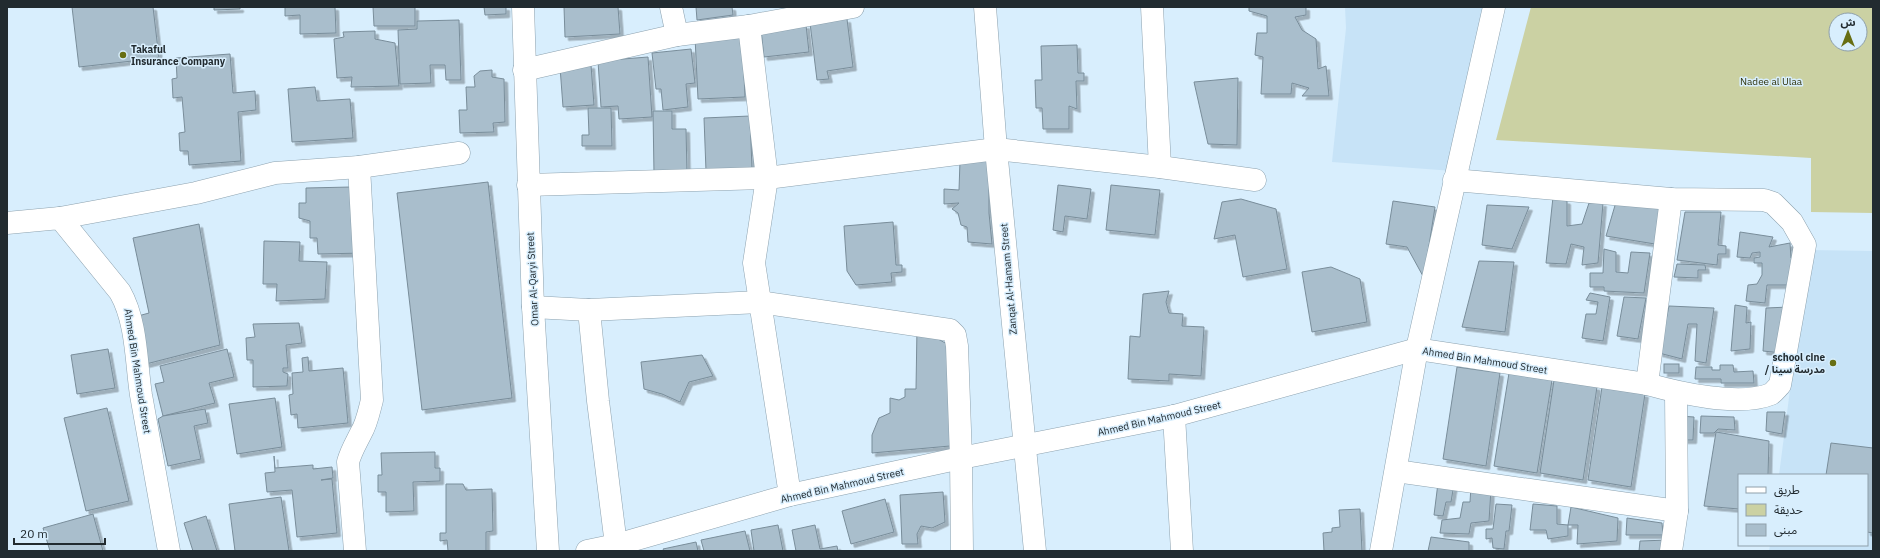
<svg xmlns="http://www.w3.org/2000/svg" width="1880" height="558" viewBox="0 0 1880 558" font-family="'IBM Plex Sans','Noto Sans Arabic',sans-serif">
  <defs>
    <filter id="shadow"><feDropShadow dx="3.5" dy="3.5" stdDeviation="0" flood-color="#0004"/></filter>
  </defs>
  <rect width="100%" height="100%" fill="#d8eefd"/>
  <g fill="#c7e3f7">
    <path d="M1345,7H1492L1453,171L1332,162L1346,28Z"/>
    <path d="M1808,250L1873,251V551H1769L1770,545H1867V475H1779Z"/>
  </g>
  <path fill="#cbd1a3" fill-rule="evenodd" d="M1531,7H1873V213L1811,212V158L1496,140ZM1836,20H1860V44H1836Z"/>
  <g fill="#a9becc" stroke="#798d9a" filter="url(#shadow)">
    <path d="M72,7H153L159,58L79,67Z"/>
    <path d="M214,7H240V9L214,10Z"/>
    <path d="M285,7H335L336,33L300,34V15L285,16Z"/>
    <path d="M373,7H415V26H374Z"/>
    <path d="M484,7H506V14L485,15Z"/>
    <path d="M564,7H618L620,34L565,37Z"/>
    <path d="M696,7H732L733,15L697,20Z"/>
    <path d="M1249,7H1306V15L1295,17L1302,30L1316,39L1318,69L1326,66L1329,96H1302L1309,88L1292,83L1291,94H1261L1263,57L1255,55L1257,33H1267V16L1249,11Z"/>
    <path d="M847,19L853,67L827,71L829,79L817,80L810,23Z"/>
    <path d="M459,20L461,80H446L445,65H430L431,83L400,84L398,30L417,29V21Z"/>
    <path d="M806,25L809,52L764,57L761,30Z"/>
    <path d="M375,31V39L395,43L399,86L351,87L352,77L337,78L334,39L344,37L343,32Z"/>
    <path d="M742,31L745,97L698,99L695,37Z"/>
    <path d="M1077,45L1078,73H1084V81H1076L1077,109L1069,106V129H1043L1042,108H1036L1035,80H1042L1041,46Z"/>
    <path d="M691,49L695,83L686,84L688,107L663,110L661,89H656L652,53Z"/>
    <path d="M230,54L233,93L255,91L256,110L238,112L241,161L189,165L188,151H180L179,133L185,132L182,97L173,98L172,79L177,78L176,58Z"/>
    <path d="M648,57L652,117L619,119L618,106L601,107L598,61Z"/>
    <path d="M591,65L594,105L563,107L560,67Z"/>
    <path d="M492,70V77L504,79L505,122L493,123L494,132L460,133L459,110H467L466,87H475L474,76L480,71Z"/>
    <path d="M1238,78L1237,145L1208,144L1194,82Z"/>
    <path d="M315,87L317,101L350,99L353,138L292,142L288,89Z"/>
    <path d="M588,108H611L612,146H582V135H589Z"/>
    <path d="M653,111H672V129H686L687,173L654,174Z"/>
    <path d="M750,116L752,169L706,171L704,118Z"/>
    <path d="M989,159V213L992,244L968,242L967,227L961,225L958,213L952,209L959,203L944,204V189L959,190L960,161Z"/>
    <path d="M488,182L512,398L422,410L397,193Z"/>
    <path d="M1058,185L1091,189L1087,219L1065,216L1063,232L1053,230Z"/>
    <path d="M1111,185L1160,190L1155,235L1106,230Z"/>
    <path d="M351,187L365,253L318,254L317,238H310V221L299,218V203H306V188Z"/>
    <path d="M1553,197L1567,201V226L1582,224L1589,203H1603L1598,263L1582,265L1584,247L1571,244L1566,264L1546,263Z"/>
    <path d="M1241,199L1276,209L1287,269L1243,277L1235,235L1214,239L1222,202Z"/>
    <path d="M1393,201L1435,207L1424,278L1407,247L1386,244Z"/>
    <path d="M1616,202L1669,205L1661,245L1606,236Z"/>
    <path d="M1487,205L1529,207L1512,249L1482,245Z"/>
    <path d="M1685,212H1721L1718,245L1726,246V254H1718L1717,265L1677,260Z"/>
    <path d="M893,222L896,265H902V272L891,273L892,282L856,285L847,271L844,226Z"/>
    <path d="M199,224L220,345L146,364L138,316L149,313L133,238Z"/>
    <path d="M1740,232L1773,237L1769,247L1790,243L1791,258L1799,260L1796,285H1767L1765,303L1746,301L1748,285L1757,284L1762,275V263H1754V258L1760,257V252L1752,253L1750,258L1737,257Z"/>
    <path d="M264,241L300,242L299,261L327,262L325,299L276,301L277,284H263Z"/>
    <path d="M1604,249L1616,252V272L1628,273L1631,252L1650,253L1644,293L1604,291V287H1590V273H1603Z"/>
    <path d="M1479,261L1514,262L1505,332L1462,327Z"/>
    <path d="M1677,264L1705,265L1706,270H1698V278L1674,277Z"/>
    <path d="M1331,267L1360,279L1367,322L1312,332L1302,272Z"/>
    <path d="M1169,291L1166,302L1169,313L1183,314L1182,326L1204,327L1201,376L1169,374V381L1128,379L1130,336L1140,337L1143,294Z"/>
    <path d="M1590,293L1610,297L1603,341L1582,338L1586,314H1596L1598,302L1586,300Z"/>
    <path d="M1624,297L1646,298L1638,339L1617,336Z"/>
    <path d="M1735,305L1747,307L1746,323L1751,322L1750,349L1731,351Z"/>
    <path d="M1669,306L1714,308L1706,363L1695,361L1697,324H1688L1682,359L1659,353Z"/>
    <path d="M1789,307L1782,353L1763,351L1766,308Z"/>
    <path d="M299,323L302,343L286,345L288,368H283V372L288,374L287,386L253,387V360H247L246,338L255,337L253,324Z"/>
    <path d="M917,327L947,344L950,446L872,453V435L879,418L890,413V398L899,400L905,397V389H916Z"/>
    <path d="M108,349L115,388L77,394L71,355Z"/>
    <path d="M227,349L234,377L209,383L215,403L163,416L155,384L164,382L160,366Z"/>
    <path d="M702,355L713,376L689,382L680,402L662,394L644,389L641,362Z"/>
    <path d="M308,357L309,371L343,368L348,423L298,428L297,414L291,415L289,395L293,394L292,373L303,372L302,358Z"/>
    <rect x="1664" y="364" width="15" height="9"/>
    <path d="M1720,365H1733L1734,372L1753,371L1754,383H1721V379H1695L1696,367H1712V370H1720Z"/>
    <path d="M1457,367L1500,373L1486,466L1443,459Z"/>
    <path d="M1509,373L1552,380L1537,473L1494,466Z"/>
    <path d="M1554,380L1597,387L1583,480L1540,473Z"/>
    <path d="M1602,387L1645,394L1631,487L1588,480Z"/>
    <path d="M275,398L282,447L237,454L229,404Z"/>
    <path d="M107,408L129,501L86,511L64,418Z"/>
    <path d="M205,409L208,423L194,426L201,459L168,466L158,419L163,416Z"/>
    <path d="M1767,412H1785L1782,434L1766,431Z"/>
    <path d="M1680,416L1694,417L1693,440H1680Z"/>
    <path d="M1701,416L1734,417L1735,430L1718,429L1714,433H1700Z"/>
    <path d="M1716,432L1769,441L1768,475H1739V509L1704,506Z"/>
    <path d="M1831,443L1873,448V533L1867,532V475H1826Z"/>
    <path d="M435,452V468H440V481L413,482L414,511L386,512V492H378V475H382L381,453Z"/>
    <path d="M274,456L275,468L313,465V469L332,467L333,478L321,480L332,479L337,533L297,537L292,490L267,492L265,473L275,472Z"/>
    <path d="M1438,483L1454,484L1451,502H1446L1443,516L1434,515Z"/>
    <path d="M446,484H463L466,490L492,489L493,531L486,532V551H448L447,540L440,541V533H446Z"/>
    <path d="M1471,486L1491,489L1489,521L1471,523L1469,534L1440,533L1442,520L1460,518L1463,502H1470Z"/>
    <path d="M943,492L945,522L932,528L921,526L917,534L918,544H902L900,495Z"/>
    <path d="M281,497L289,551H235L229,504Z"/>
    <path d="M885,499L894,532L851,544L842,511Z"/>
    <path d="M1496,504L1512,505L1509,531H1506L1504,549L1493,548L1492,538L1486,539V529H1493Z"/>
    <path d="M1533,504L1557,506V524L1568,525V536L1548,539L1546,530H1530Z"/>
    <path d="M1571,507L1618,518L1617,541L1577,544L1578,525H1568Z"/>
    <path d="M1360,509L1362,551H1324L1323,533L1332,532V528L1340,527L1339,510Z"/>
    <path d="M93,514L103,551H50L43,528Z"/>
    <path d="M206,516L217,551H193L184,523Z"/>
    <path d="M1627,518L1662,523L1663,535H1626Z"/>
    <path d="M778,525L783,551H754L751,530Z"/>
    <path d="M815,525L820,549L837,546L838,551H796L792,530Z"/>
    <path d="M745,531L750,551H704L701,540Z"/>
    <path d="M1431,537L1469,542V551H1428Z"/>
    <path d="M1668,540V551H1639L1640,541Z"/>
    <path d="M696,542L698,551H664L663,549Z"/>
  </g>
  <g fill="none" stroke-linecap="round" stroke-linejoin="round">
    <g stroke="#8da2af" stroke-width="23">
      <g id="street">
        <path d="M523,7L533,307L548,551"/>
        <path d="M671,7L677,35"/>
        <path d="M985,7L996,149L1035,551"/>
        <path d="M1152,7L1160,167"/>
        <path d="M749,26L767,178L754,263L790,495"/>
        <path d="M524,70L677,35L749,26L853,7"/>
        <path d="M528,185L767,178L996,149L1160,167L1255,180"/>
        <path d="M60,218L196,193L275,173L359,167L459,153"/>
        <path d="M7,223L60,218L120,292C137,322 136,362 141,395C150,447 160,499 169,551"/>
        <path d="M533,307L589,310L760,302L950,330L955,335L957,346L961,458L962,551"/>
        <path d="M589,310L598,401L616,545"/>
        <path d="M1647,384L1671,199"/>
        <path d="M1174,416L1182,551"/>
        <path d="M1396,471L1677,511"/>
        <path d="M355,551L348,462C351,451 356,443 361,433C367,423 369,411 372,400L359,167"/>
        <path d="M587,551L616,545L790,495L961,458L1174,416L1417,349L1647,384C1679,393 1740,407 1771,394C1774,392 1777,388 1780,385L1805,245L1792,222L1773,203L1764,200L1671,199L1454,180"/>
        <path d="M1381,551L1417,349L1494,7"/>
        <path d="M1671,551L1677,511L1676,393"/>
      </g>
    </g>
    <use href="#street" stroke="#fff" stroke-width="22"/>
  </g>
  <g fill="#676e13" stroke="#d8eefd" stroke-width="1.5">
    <circle cx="123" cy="55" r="4"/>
    <circle cx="1833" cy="363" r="4"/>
  </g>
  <g text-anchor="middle" stroke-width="3" stroke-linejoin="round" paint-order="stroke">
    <g font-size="10" font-weight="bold" fill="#222b30" stroke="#d8eefd" text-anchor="start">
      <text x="131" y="53">Takaful<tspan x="131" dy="12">Insurance Company</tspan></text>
      <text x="1825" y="361" text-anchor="end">school cine<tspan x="1825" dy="12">/ مدرسة سينا</tspan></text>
    </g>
    <g font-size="10" fill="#31340c" stroke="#d8eefd">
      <text x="1771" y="85">Nadee al Ulaa</text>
    </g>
    <g font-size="10" fill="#222b30" stroke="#d8eefd">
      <text transform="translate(532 279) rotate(-93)" y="4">Omar Al-Qaryi Street</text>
      <text transform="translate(1008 279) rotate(-95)" y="4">Zanqat Al-Hamam Street</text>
      <text transform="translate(1485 360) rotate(9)" y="4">Ahmed Bin Mahmoud Street</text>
      <text transform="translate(138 371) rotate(81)" y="4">Ahmed Bin Mahmoud Street</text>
      <text transform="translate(1159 418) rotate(-13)" y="4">Ahmed Bin Mahmoud Street</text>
      <text transform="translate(842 485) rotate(-13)" y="4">Ahmed Bin Mahmoud Street</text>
    </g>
  </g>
  <rect width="1880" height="558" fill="none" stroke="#222b30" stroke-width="16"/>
  <rect x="1738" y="474" width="130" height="72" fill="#d8eefd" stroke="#8fa0ab"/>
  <rect x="1746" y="487" width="20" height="6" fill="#ffffff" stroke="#8fa0ab"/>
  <text x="1774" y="494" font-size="12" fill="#222b30">طريق</text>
  <rect x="1746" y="504" width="20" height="12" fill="#cbd1a3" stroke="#8fa0ab"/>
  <text x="1774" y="514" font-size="12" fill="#222b30">حديقة</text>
  <rect x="1746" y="524" width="20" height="12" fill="#a9becc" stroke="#8fa0ab"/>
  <text x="1774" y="534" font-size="12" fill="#222b30">مبنى</text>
  <g transform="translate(1848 32)"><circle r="19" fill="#d8eefd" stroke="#8fa0ab"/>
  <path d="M0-3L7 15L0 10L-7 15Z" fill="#676e13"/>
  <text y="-6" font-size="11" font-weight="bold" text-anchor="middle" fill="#222b30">ش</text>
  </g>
  <path d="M14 538v6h91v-6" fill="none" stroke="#222b30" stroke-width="2"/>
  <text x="20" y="538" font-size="12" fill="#222b30" stroke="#d8eefd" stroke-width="3" paint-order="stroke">20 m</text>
</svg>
